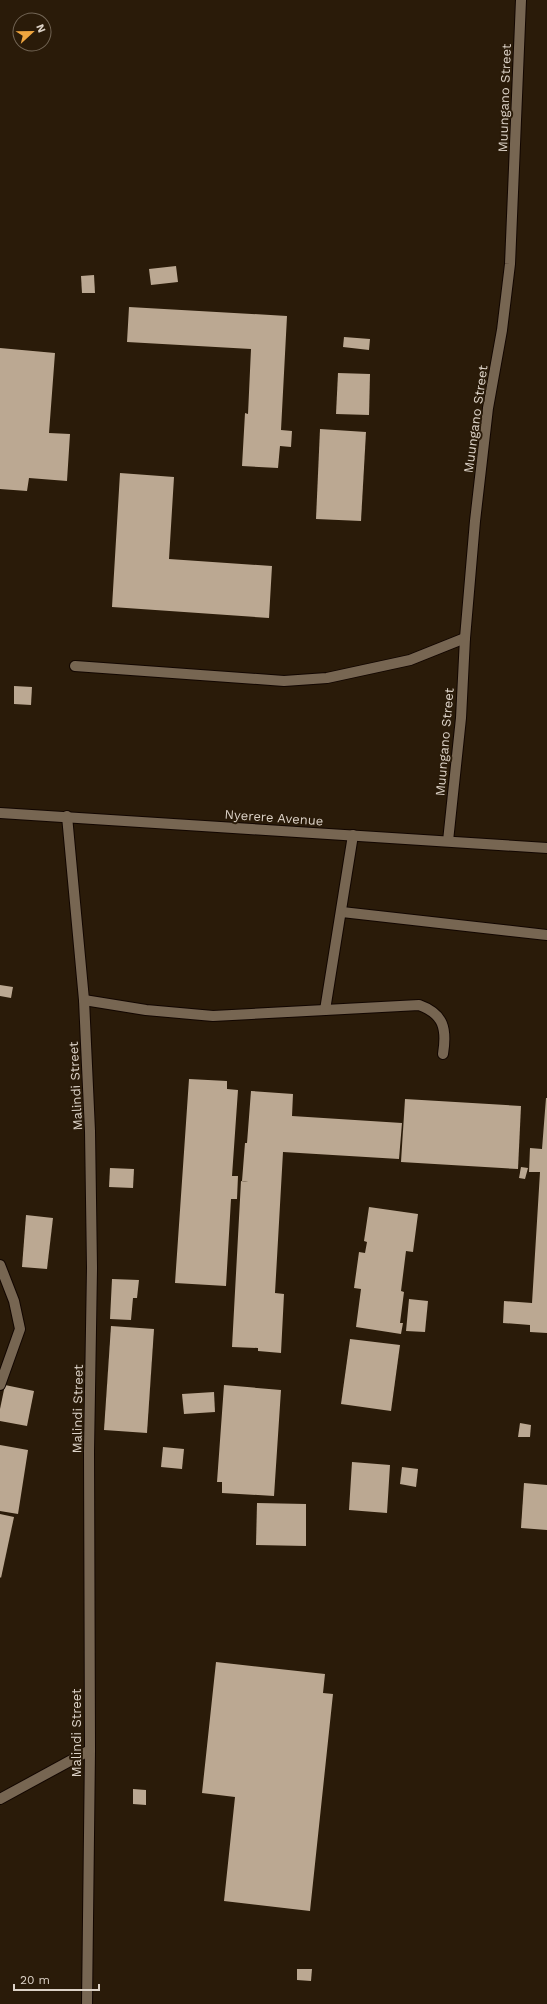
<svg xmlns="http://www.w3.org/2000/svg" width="547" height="2004" viewBox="0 0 547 2004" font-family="'Work Sans',sans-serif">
  <rect width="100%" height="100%" fill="#2a1b09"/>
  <g fill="#bba892">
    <path d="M176,266L178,282L151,285L149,269Z"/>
    <path d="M94,275L95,293H82L81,276Z"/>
    <path d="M129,307L287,316L281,430L292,431L291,447L280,446L278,468L242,466L245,413L248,414L251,349L127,342Z"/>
    <path d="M344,337L370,339L369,350L343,347Z"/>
    <path d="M0,348L55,353L49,433L70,434L67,481L29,478L27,491L0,489Z"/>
    <path d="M338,373L370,374L369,415L336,414Z"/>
    <path d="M320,429L366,432L361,521L316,519Z"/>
    <path d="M120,473L174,477L169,559L272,566L269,618L112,607Z"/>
    <path d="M14,686L32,687L31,705L14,704Z"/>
    <path d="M0,985L13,987L11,998L0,996Z"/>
    <path d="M189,1079L227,1081V1089L238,1090L232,1176H238L237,1199H231L226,1286L175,1283Z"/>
    <path d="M251,1091L293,1094L292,1116L402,1123L399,1159L283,1152L275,1293L284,1294L281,1353L258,1351V1348L232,1347L241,1181L248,1182L242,1181L245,1143H247Z"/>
    <path d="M546,1098H547V1333L530,1332V1325L503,1323L504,1301L532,1303L540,1172H529L530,1148L542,1149Z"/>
    <path d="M405,1099L521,1106L518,1169L401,1162Z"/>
    <path d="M521,1167L528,1168L525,1179L519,1178Z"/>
    <path d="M110,1168L134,1169L133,1188L109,1187Z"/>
    <path d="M369,1207L418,1214L413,1252L406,1251L401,1291L404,1292L400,1323H403L401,1334L356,1327L361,1289L354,1288L359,1252L365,1253L367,1242L364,1241Z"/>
    <path d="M26,1215L53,1218L47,1269L22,1267Z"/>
    <path d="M112,1279L139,1280L137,1298H133L131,1320L110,1319Z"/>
    <path d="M409,1299L428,1301L425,1332L406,1331Z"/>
    <path d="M111,1326L154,1329L147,1433L104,1430Z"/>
    <path d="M350,1339L400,1345L391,1411L341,1404Z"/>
    <path d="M5,1385L34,1391L27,1426L0,1421V1409Z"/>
    <path d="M224,1385L281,1390L274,1496L222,1493V1482H217Z"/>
    <path d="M214,1392L215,1412L184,1414L182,1394Z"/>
    <path d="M520,1423L531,1425L530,1437H518Z"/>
    <path d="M0,1445L28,1450L18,1514L0,1511Z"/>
    <path d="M163,1447L184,1449L182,1469L161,1467Z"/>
    <path d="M352,1462L390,1465L387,1513L349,1510Z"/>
    <path d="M402,1467L418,1469L416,1487L400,1484Z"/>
    <path d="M524,1483L547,1485V1530L521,1528Z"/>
    <path d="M257,1503L306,1504V1546L256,1545Z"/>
    <path d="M0,1514L14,1517L1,1578L0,1577Z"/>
    <path d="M216,1662L325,1674L323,1693L333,1694L310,1911L224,1901L235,1797L202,1793Z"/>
    <path d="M133,1789L146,1790V1805L133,1804Z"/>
    <path d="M297,1969H312L311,1981L297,1980Z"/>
  </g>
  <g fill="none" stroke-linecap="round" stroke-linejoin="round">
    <g stroke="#120600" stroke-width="12">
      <g id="service">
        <path d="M75,666L284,681L327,678L410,660L465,638"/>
        <path d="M342,912L547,935"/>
        <path d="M84,1000L146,1010L213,1016L419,1005C444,1014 447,1029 443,1054"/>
        <path d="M325,1010L353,835"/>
      </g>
    </g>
    <g stroke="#120600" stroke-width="12">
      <g id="minor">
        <path d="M67,816L84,1000L90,1131L92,1268L89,1451L90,1750L87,2004"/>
        <path d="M448,841L461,718L465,638L475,521L488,408L502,330L510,264L521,0"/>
        <path d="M0,1265L14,1301L20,1329L0,1385"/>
        <path d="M0,1799L90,1750"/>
      </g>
    </g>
    <g stroke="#120600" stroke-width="12">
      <path id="tertiary" d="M0,813L547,848"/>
    </g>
    <use href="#service" stroke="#776652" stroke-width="10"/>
    <use href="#minor" stroke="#776652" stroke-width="10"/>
    <use href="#tertiary" stroke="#776652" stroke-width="10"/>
  </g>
  <g text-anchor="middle" stroke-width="4" stroke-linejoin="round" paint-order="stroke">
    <g font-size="13" fill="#ddd3c8" stroke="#2a1b09">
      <text transform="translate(504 98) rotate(-88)" y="5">Muungano Street</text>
      <text transform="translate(475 419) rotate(-82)" y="5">Muungano Street</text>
      <text transform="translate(444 742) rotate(-85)" y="5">Muungano Street</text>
      <text transform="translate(274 817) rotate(4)" y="5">Nyerere Avenue</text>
      <text transform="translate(75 1086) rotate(-93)" y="5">Malindi Street</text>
      <text transform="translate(77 1409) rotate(-89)" y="5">Malindi Street</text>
      <text transform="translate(76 1733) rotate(-90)" y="5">Malindi Street</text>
    </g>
  </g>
  <g transform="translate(32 32) rotate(68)"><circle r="19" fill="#2a1b09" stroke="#726555"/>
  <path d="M0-3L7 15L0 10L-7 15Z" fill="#f0a63f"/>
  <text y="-6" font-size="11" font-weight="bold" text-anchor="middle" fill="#ddd3c8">N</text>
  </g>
  <path d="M14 1984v6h85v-6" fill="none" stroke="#ddd3c8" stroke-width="2"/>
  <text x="20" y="1984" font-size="12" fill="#ddd3c8" stroke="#2a1b09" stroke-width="3" paint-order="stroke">20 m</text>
</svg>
